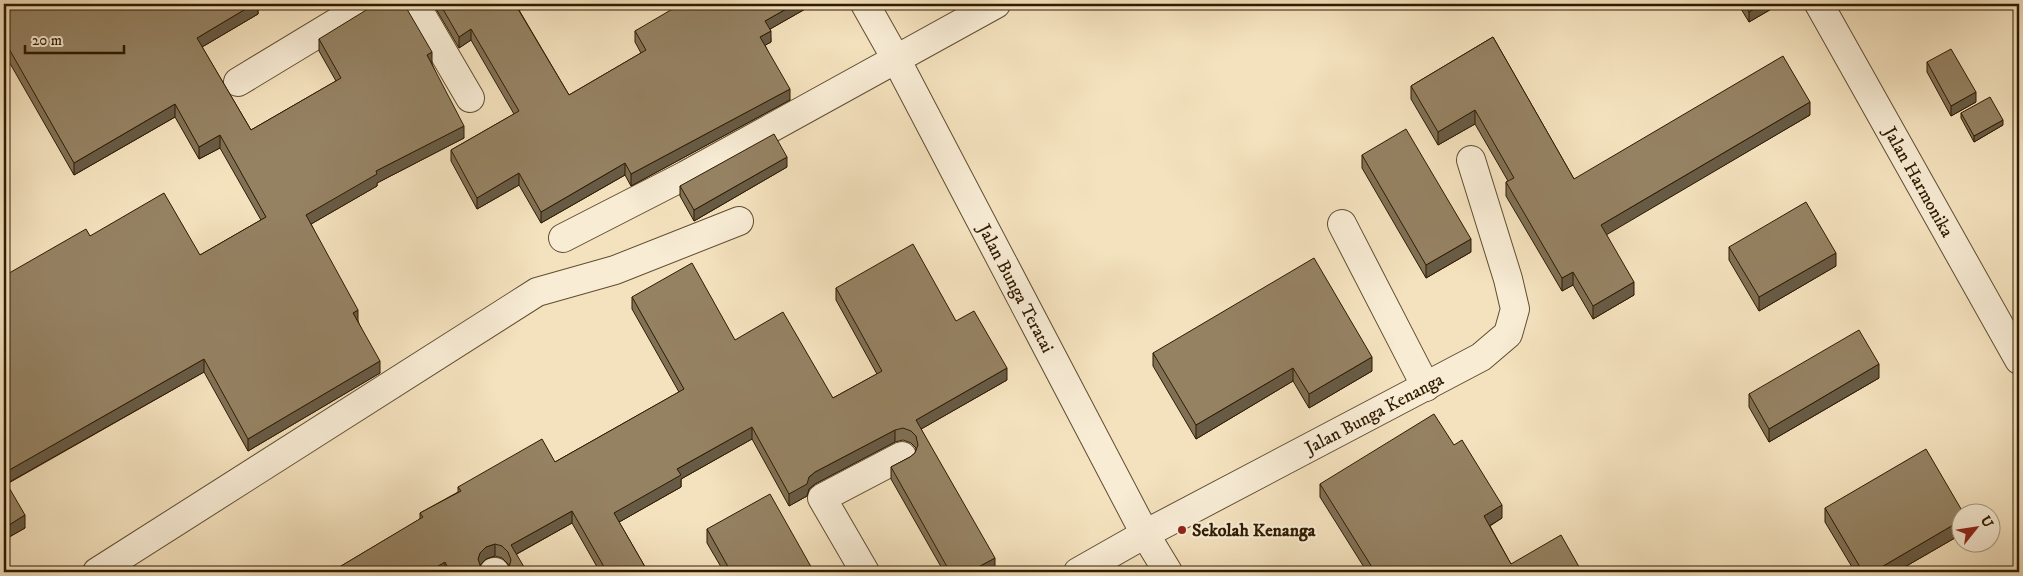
<svg xmlns="http://www.w3.org/2000/svg" width="2023" height="576" viewBox="0 0 2023 576" font-family="'IM FELL DW Pica',serif">
  <rect width="100%" height="100%" fill="#f4e2be"/>
  <filter id="stains"><feTurbulence type="fractalNoise" baseFrequency=".004" numOctaves="4"/><feColorMatrix values="0 0 0 0 .2 0 0 0 0 .09 0 0 0 0 .02 0 0 0 .5 -.17"/></filter>
  <radialGradient id="worn" r=".72"><stop offset=".6" stop-color="#630" stop-opacity="0"/><stop offset="1" stop-color="#630" stop-opacity=".3"/></radialGradient>
  <g fill="none" stroke-linecap="round" stroke-linejoin="round">
    <g stroke="#604d30" stroke-width="30">
      <g id="minor">
        <path d="M415,4L470,98"/>
        <path id="s1" d="M865,4L896,59L1145,534L1168,572"/>
        <path id="s2" d="M1819,4L2019,360"/>
        <path d="M238,82L367,4"/>
        <path d="M1342,224L1426,387"/>
        <path d="M563,238L686,175L996,4"/>
        <path d="M97,572L537,292L615,270L739,221"/>
        <path d="M494,572H495"/>
        <path d="M865,572L822,498L902,456"/>
        <path id="s3" d="M1078,572L1145,534L1481,357L1508,334L1515,309L1508,279L1471,160"/>
      </g>
    </g>
    <use href="#minor" stroke="#f8ecd5" stroke-width="28"/>
  </g>
  <g fill="#807055" stroke="#2f1b00">
    <path d="M4,4H258V14L202,47L251,130L336,81L319,51V39L432,64L464,138L377,183V186L311,224L358,321L380,373L248,451L204,372L7,484L25,528L4,540V276L90,236L200,255L261,220L220,148L199,159L175,117L74,175L4,53Z"/>
    <path d="M433,4H530L519,10L569,95L641,53L635,42V31L688,6L814,4L770,29L771,42L765,45L790,100L631,186L625,175L541,223L519,185L477,209L451,161V150L514,114L471,40L459,48Z"/>
    <path d="M1738,4H1780L1749,22Z"/>
    <path d="M1493,37L1574,179L1810,115L1606,234L1634,295L1593,319L1573,285L1562,291L1506,196V182L1508,181L1475,124L1438,145L1411,99V86Z"/>
    <path d="M1927,62L1976,102L1951,116L1927,72Z"/>
    <path d="M1961,113L2003,125L1974,142L1961,118Z"/>
    <path d="M1362,155L1471,252L1426,278L1362,168Z"/>
    <path d="M787,167L694,221L680,196V186Z"/>
    <path d="M2019,200V215L2017,211V201Z"/>
    <path d="M1729,247L1836,266L1759,311L1729,260Z"/>
    <path d="M836,288L956,321L1007,380L921,429L995,570L991,572H944L891,479V467L910,457L915,453L916,448L911,443L903,440L895,442L815,484L809,489L807,496L789,506L752,439L681,479V487L619,522L648,572H600L572,523L517,554L509,566L508,564L502,558L495,556L486,559L480,565L481,568L485,572H331L420,519V513L458,492V487L555,462L679,392L632,309V297L735,340L833,398L877,374L836,300Z"/>
    <path d="M1153,353L1372,371L1309,408L1293,381L1196,439L1153,366Z"/>
    <path d="M1879,378L1769,442L1749,407V394Z"/>
    <path d="M1320,484L1502,518L1490,526L1511,564L1582,572H1367L1320,497Z"/>
    <path d="M1825,508L1960,535L1896,572H1855L1825,522Z"/>
    <path d="M707,529L814,572H724L707,543Z"/>
  </g>
  <g fill="#685b45" stroke="#2f1b00">
    <path d="M254,4H258V14L197,50V38Z"/>
    <path d="M515,4H530L515,13Z"/>
    <path d="M795,4H814L765,32V21Z"/>
    <path d="M1762,4H1780L1749,22V12Z"/>
    <path d="M471,29V40L459,48V37Z"/>
    <path d="M771,31V42L760,48V37Z"/>
    <path d="M432,52V64L427,55Z"/>
    <path d="M790,89V100L631,186V174Z"/>
    <path d="M1976,92V102L1951,116V106Z"/>
    <path d="M1810,102V115L1601,238V225Z"/>
    <path d="M175,104V117L74,175V163Z"/>
    <path d="M1475,110V124L1438,145V132Z"/>
    <path d="M2003,120V125L1974,142V136Z"/>
    <path d="M464,126V138L377,183V186L306,227V215L376,171Z"/>
    <path d="M220,135V148L199,159V147Z"/>
    <path d="M787,157V167L694,221V210Z"/>
    <path d="M625,163V175L541,223V212Z"/>
    <path d="M519,173V185L477,209V198Z"/>
    <path d="M1471,239V252L1426,278V265Z"/>
    <path d="M1836,253V266L1759,311V297Z"/>
    <path d="M1573,272V285L1562,291V278Z"/>
    <path d="M1634,282V295L1593,319V306Z"/>
    <path d="M358,310V322L353,313Z"/>
    <path d="M1372,357V371L1309,408V394Z"/>
    <path d="M204,359V372L4,485V473Z"/>
    <path d="M380,361V373L248,451V439Z"/>
    <path d="M1879,364V378L1769,442V429Z"/>
    <path d="M1007,368V380L916,432V420Z"/>
    <path d="M1293,368V381L1196,439V425Z"/>
    <path d="M752,427V439L681,479V487L614,525V513L677,469Z"/>
    <path d="M895,430V442L815,484L809,489L807,496L789,506V494L815,472Z"/>
    <path d="M1502,505V518L1484,529V516Z"/>
    <path d="M572,511V523L511,557V545Z"/>
    <path d="M25,515V528L4,540V528Z"/>
    <path d="M1960,521V535L1896,572H1873Z"/>
    <path d="M495,544V556L486,559L480,565L478,572V559L480,553L486,547Z"/>
    <path d="M995,558V570L991,572H969Z"/>
    <path d="M445,562V572H428Z"/>
  </g>
  <g fill="#958263" stroke="#2f1b00">
    <path d="M4,4H254L197,38L251,130L341,78L319,39L376,4H400L401,5L404,4L432,52L427,55L464,126L376,171L377,174L306,215L358,310L353,313L380,361L248,439L204,359L4,473V276L86,229L90,236L164,193L200,255L266,217L220,135L199,147L175,104L74,163L4,40Z"/>
    <path d="M440,4H515L569,95L646,50L635,31L681,4H687L688,6L691,4H795L765,21L771,31L760,37L790,89L631,174L625,163L541,212L519,173L477,198L451,150L519,111L471,29L459,37Z"/>
    <path d="M1744,4H1762L1749,12Z"/>
    <path d="M1493,37L1574,179L1783,56L1810,102L1601,225L1634,282L1593,306L1573,272L1562,278L1506,182L1514,178L1475,110L1438,132L1411,86Z"/>
    <path d="M1951,49L1976,92L1951,106L1927,62Z"/>
    <path d="M1990,97L2003,120L1974,136L1961,113Z"/>
    <path d="M1406,129L1471,239L1426,265L1362,155Z"/>
    <path d="M774,134L787,157L694,210L680,186Z"/>
    <path d="M1806,202L1836,253L1759,297L1729,247Z"/>
    <path d="M913,244L956,321L974,311L1007,368L916,420L995,558L969,572H950L891,467L910,457L915,453L918,445L916,436L911,431L903,428L895,430L815,472L809,477L807,484L789,494L752,427L677,469L681,475L614,513L648,572H607L572,511L511,545L527,572H504L509,567L511,560L508,552L502,546L495,544L486,547L480,553L478,559L481,568L485,572H450L445,562L428,572H331L423,517L420,513L461,491L458,487L542,439L555,462L684,389L632,297L692,263L735,340L783,312L833,398L882,371L836,288Z"/>
    <path d="M1314,258L1372,357L1309,394L1293,368L1196,425L1153,353Z"/>
    <path d="M1859,330L1879,364L1769,429L1749,394Z"/>
    <path d="M1434,414L1454,445L1462,440L1502,505L1484,516L1511,564L1561,535L1582,572H1375L1320,484Z"/>
    <path d="M1926,449L1964,514H1960V521L1873,572H1863L1825,508Z"/>
    <path d="M4,479L25,515L4,528Z"/>
    <path d="M770,494L814,572H731L707,529Z"/>
  </g>
  <circle fill="#8f2418" stroke="#f8ecd5" stroke-width="2" cx="1182" cy="530" r="5"/>
  <g text-anchor="middle" stroke-width="4.5" stroke-linejoin="round" paint-order="stroke">
    <g font-size="18" fill="#2f1b00" stroke="#f8ecd5">
      <text dy="6" stroke="none"><textPath href="#s2" startOffset="204">Jalan Harmonika</textPath></text>
      <text dy="6" stroke="none"><textPath href="#s1" startOffset="322">Jalan Bunga Teratai</textPath></text>
      <text dy="6" stroke="none"><textPath href="#s3" startOffset="336">Jalan Bunga Kenanga</textPath></text>
    </g>
    <g font-size="18" font-weight="bold" fill="#2f1b00" stroke="#f8ecd5" text-anchor="start">
      <text x="1192" y="536">Sekolah Kenanga</text>
    </g>
  </g>
  <rect width="2023" height="576" fill="none" stroke="#f4e2be" stroke-width="20"/>
  <rect x="5" y="5" width="2013" height="566" fill="none" stroke="#2f1b00" stroke-width="2.5"/>
  <rect x="10" y="10" width="2003" height="556" fill="none" stroke="#2f1b00"/>
  <g transform="translate(1976 528) rotate(60)"><circle r="24" fill="#f8ecd5" stroke="#a89880"/>
  <path d="M0-4L9 19L0 12L-9 19Z" fill="#8f2418"/>
  <text y="-8" font-size="14" font-weight="bold" text-anchor="middle" fill="#2f1b00">U</text>
  </g>
  <path d="M25 45v8h99v-8" fill="none" stroke="#2f1b00" stroke-width="2.5"/>
  <text x="32" y="45" font-size="15" fill="#2f1b00" stroke="#f8ecd5" stroke-width="4" paint-order="stroke">20 m</text>
  <rect width="100%" height="100%" filter="url(#stains)"/>
  <rect width="100%" height="100%" fill="url(#worn)"/>
</svg>
